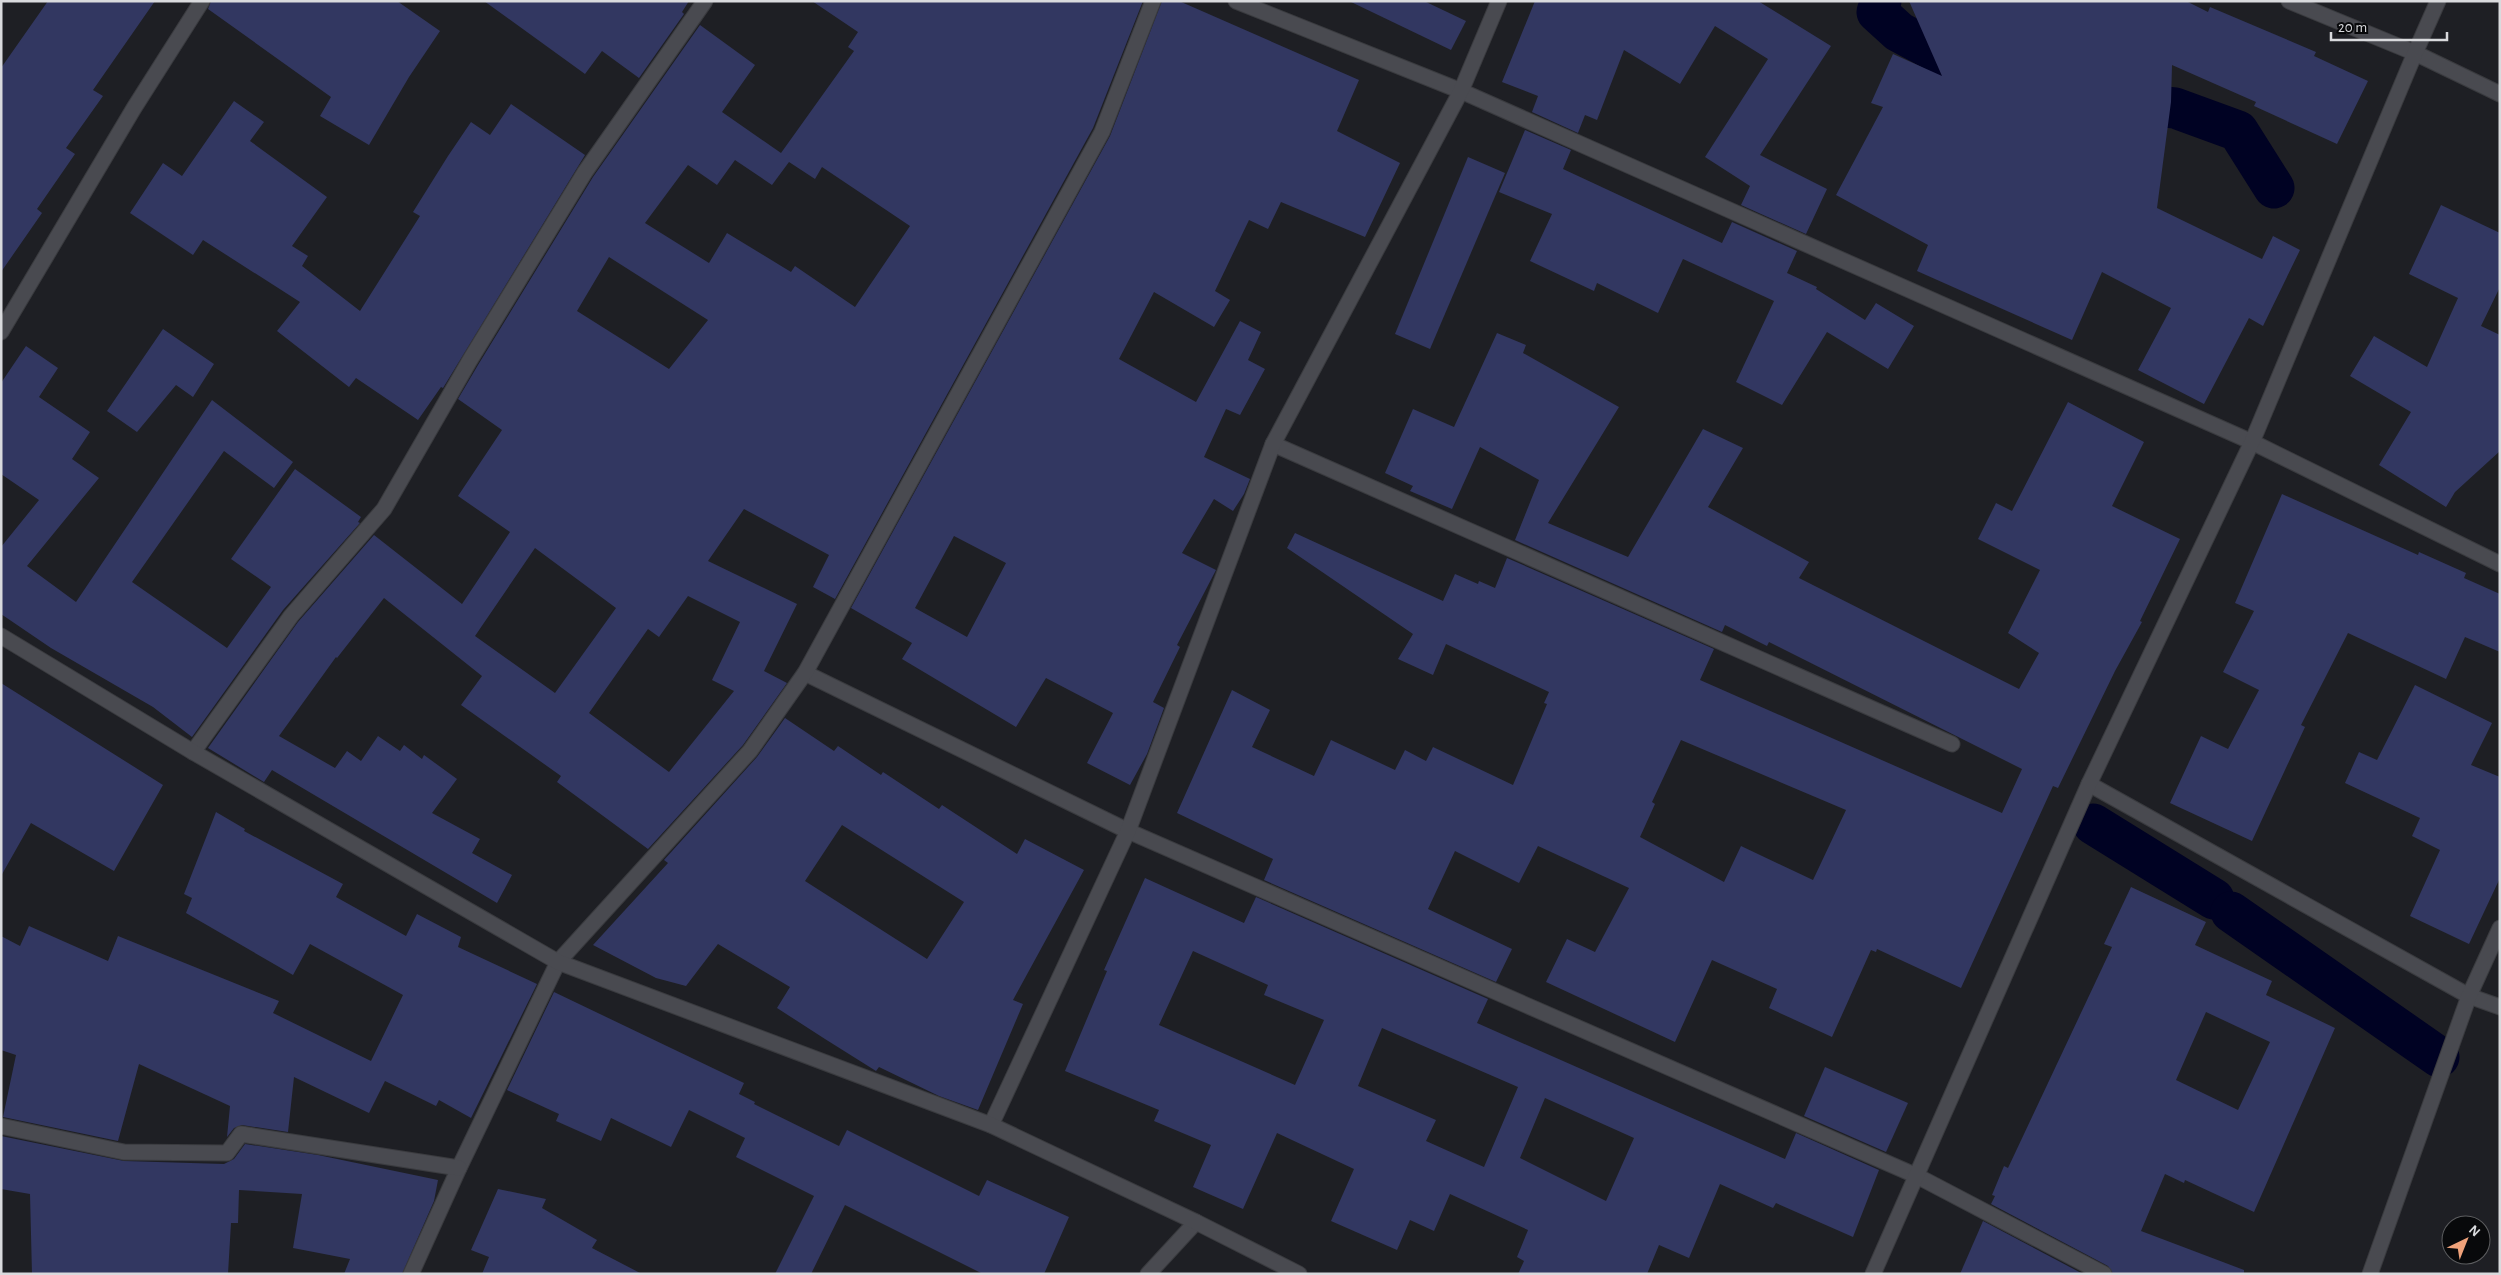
<svg xmlns="http://www.w3.org/2000/svg" width="2501" height="1275" viewBox="0 0 2501 1275" font-family="'Alegreya Sans',sans-serif">
  <rect width="100%" height="100%" fill="#1e1f24"/>
  <g fill="none" stroke-linecap="round" stroke-linejoin="round">
    <g stroke="#000223" stroke-width="41">
      <path d="M1881,1L1877,12L1899,32L1980,75"/>
      <path d="M2114,102L2175,108L2238,131L2274,188"/>
      <path d="M2093,824L2214,899"/>
      <path d="M2231,912L2439,1057"/>
    </g>
  </g>
  <g fill="#323761" fill-rule="evenodd">
    <path d="M48,1H155L93,90L103,96L66,148L75,154L37,209L42,213L1,272V68Z"/>
    <path d="M211,1H397L440,31L409,77L369,145L320,116L331,97L208,9Z"/>
    <path d="M484,1H689L682,12L684,14L639,78L602,51L585,74Z"/>
    <path d="M812,1H1143L1093,128L835,599L813,587L829,555L744,509L708,561L797,604L764,671L787,683L743,745L648,849L557,782L561,776L461,705L482,676L384,598L337,658L336,657L279,736L335,768L347,751L361,761L378,736L400,751L404,745L422,759L424,755L457,779L432,813L480,839L472,853L512,875L497,903L272,770L264,782L208,748L298,622L374,535L462,604L510,532L458,496L502,430L458,399L478,365L593,177L700,25L755,65L722,112L781,153L854,51L848,47L858,32ZM735,160L772,185L789,162L815,179L822,167L910,226L855,307L795,266L791,272L727,233L709,263L645,223L688,165L717,185ZM609,257L708,320L669,369L577,311ZM535,548L616,608L555,693L475,636ZM688,596L740,622L712,680L734,691L669,772L589,713L648,629L659,637Z"/>
    <path d="M1162,1H1179L1359,80L1337,131L1400,163L1365,237L1281,202L1268,229L1249,220L1215,291L1230,300L1214,327L1154,292L1119,359L1196,402L1240,321L1261,332L1248,360L1265,369L1240,415L1226,409L1204,457L1250,479L1244,494L1233,511L1214,499L1182,553L1216,570L1177,645L1180,647L1153,702L1164,708L1147,754L1130,785L1087,763L1113,713L1046,678L1016,727L902,659L912,643L851,608L1110,136ZM954,536L1006,563L967,637L915,608Z"/>
    <path d="M1349,1H1424L1466,21L1451,50Z"/>
    <path d="M1535,1H1758L1831,46L1760,155L1827,189L1806,234L1741,205L1750,186L1705,157L1768,59L1715,26L1680,84L1624,50L1597,120L1585,115L1578,133L1532,112L1538,96L1502,82Z"/>
    <path d="M1909,1H2186L2208,12L2210,7L2316,52L2314,56L2368,81L2337,144L2254,106L2256,102L2172,65L2171,102L2157,208L2262,259L2273,236L2300,250L2263,326L2249,318L2204,404L2138,370L2171,308L2102,272L2072,340L1917,271L1928,245L1836,195L1883,107L1871,103L1893,54L1942,76Z"/>
    <path d="M234,101L264,122L250,141L327,197L292,246L308,256L302,266L360,311L420,216L413,212L448,156L471,122L490,135L511,104L585,155L443,388L441,387L418,420L356,378L349,387L277,331L300,302L203,240L193,255L130,213L163,163L182,176Z"/>
    <path d="M1525,130L1571,150L1563,169L1722,243L1732,222L1797,251L1787,273L1817,287L1816,289L1865,320L1876,303L1914,326L1888,369L1827,332L1782,405L1736,382L1774,301L1683,259L1658,313L1597,283L1594,291L1530,261L1552,214L1499,192Z"/>
    <path d="M1468,157L1505,173L1430,349L1395,334Z"/>
    <path d="M2441,205L2500,233V287L2481,326L2500,335V451L2455,492L2446,507L2379,465L2411,412L2350,376L2374,336L2427,367L2458,298L2409,274Z"/>
    <path d="M163,329L214,364L193,397L176,385L137,432L107,411Z"/>
    <path d="M1497,333L1526,345L1523,353L1619,407L1548,523L1628,557L1703,429L1743,448L1708,507L1809,562L1799,578L2019,689L2039,653L2008,633L2040,570L1978,539L1996,503L2012,511L2068,402L2144,442L2112,506L2180,539L2140,621L2142,622L2115,671L2058,788L2053,786L1961,988L1877,949L1876,952L1871,950L1832,1037L1769,1008L1777,989L1712,960L1675,1042L1546,982L1567,939L1595,952L1629,888L1538,846L1519,883L1455,851L1428,909L1512,949L1496,982L1264,880L1273,859L1177,813L1232,690L1270,710L1252,747L1314,776L1331,740L1395,770L1405,750L1426,761L1433,747L1513,785L1547,704L1544,703L1549,692L1446,644L1433,675L1398,659L1413,634L1287,548L1295,533L1443,601L1455,574L1478,584L1479,581L1495,588L1507,558L1714,649L1700,680L2002,813L2022,769L1769,642L1767,646L1725,625L1722,632L1515,540L1539,480L1480,447L1452,509L1410,491L1413,486L1385,473L1413,409L1454,427ZM1681,740L1846,810L1813,880L1741,846L1724,882L1640,837L1655,804L1652,802Z"/>
    <path d="M26,346L58,368L39,397L90,432L72,459L99,478L27,566L76,602L212,400L293,462L274,488L224,451L132,582L227,648L271,587L231,559L295,469L361,517L358,522L360,523L283,610L192,737L153,707L51,648L1,614V547L39,500L1,474V383Z"/>
    <path d="M2282,494L2418,555L2419,552L2466,573L2464,578L2500,594V652L2465,637L2446,679L2348,633L2301,725L2305,727L2252,841L2170,803L2201,736L2228,749L2259,690L2223,672L2254,611L2235,603Z"/>
    <path d="M1,683L163,785L114,871L31,823L1,876Z"/>
    <path d="M2415,685L2492,723L2471,765L2500,777V878L2469,944L2410,916L2440,850L2412,836L2420,818L2345,783L2359,752L2377,760Z"/>
    <path d="M785,718L834,751L838,746L881,775L883,772L939,809L942,805L1017,854L1025,839L1084,870L1013,1000L1023,1004L978,1110L939,1096L879,1067L876,1071L825,1039L777,1008L790,987L718,944L686,986L656,978L593,945L668,863L664,860L757,757ZM842,825L964,902L927,959L805,881Z"/>
    <path d="M216,812L245,829L244,831L343,884L336,897L406,936L417,914L461,937L458,947L537,984L471,1118L439,1100L436,1106L385,1081L369,1113L294,1077L288,1132L242,1125L234,1128L227,1137L230,1106L139,1064L118,1141L3,1117L16,1055L1,1050V936L20,946L29,926L108,961L118,936L279,1001L273,1013L371,1061L403,995L310,944L293,975L186,913L192,898L184,894Z"/>
    <path d="M1145,878L1244,923L1256,897L1488,999L1477,1023L1785,1159L1796,1133L1879,1170L1853,1237L1776,1203L1773,1208L1720,1184L1689,1258L1659,1245L1647,1274H1518L1524,1261L1517,1257L1528,1230L1450,1194L1434,1231L1410,1220L1397,1250L1331,1221L1354,1169L1277,1133L1243,1209L1193,1187L1211,1145L1154,1121L1159,1110L1065,1071L1107,971L1104,970ZM1193,951L1268,985L1264,995L1324,1020L1295,1085L1159,1025ZM1382,1028L1518,1087L1484,1167L1426,1141L1436,1120L1358,1086ZM1545,1098L1634,1138L1606,1201L1520,1158Z"/>
    <path d="M2131,887L2206,922L2195,945L2272,981L2266,995L2335,1028L2254,1212L2185,1180L2184,1183L2165,1174L2141,1231L2244,1270V1274H2113L2108,1266L1991,1204L1995,1196L1992,1195L2004,1166L2008,1168L2112,947L2104,944ZM2206,1012L2270,1042L2238,1110L2176,1080Z"/>
    <path d="M554,992L744,1083L739,1094L755,1102L754,1104L839,1146L847,1130L979,1196L987,1180L1069,1217L1044,1274H983L845,1205L811,1274H775L814,1196L736,1157L745,1138L689,1110L671,1147L611,1118L601,1141L556,1121L559,1114L507,1090Z"/>
    <path d="M1825,1067L1908,1103L1886,1152L1804,1116Z"/>
    <path d="M1,1136L124,1161L224,1164L234,1159L245,1144L318,1155L438,1180L434,1201L402,1274H344L350,1259L293,1248L302,1194L239,1190L238,1223H231L228,1274H32L30,1194L1,1189Z"/>
    <path d="M498,1189L546,1199L542,1208L597,1240L592,1248L642,1274H482L489,1257L471,1250Z"/>
    <path d="M1983,1221L2083,1274H1960Z"/>
  </g>
  <g fill="none" stroke-linecap="round" stroke-linejoin="round">
    <g stroke="#3a3b3f" stroke-width="17">
      <path id="lane" d="M411,1274L459,1168L558,962"/>
    </g>
    <g stroke="#3a3b3f" stroke-width="17">
      <g id="street">
        <path d="M1236,1L1461,91L2252,442L2500,564"/>
        <path d="M2289,1L2415,53L2500,94"/>
        <path d="M1,332L134,108L202,1"/>
        <path d="M1273,444L1952,744"/>
        <path d="M805,673L1128,831L1917,1176L2104,1274"/>
        <path d="M193,752L291,616L384,509L470,360L585,172L705,1"/>
        <path d="M2089,784L2469,996L2500,1007"/>
        <path d="M558,962L750,751L805,673L1102,132L1153,1"/>
        <path d="M991,1125L1128,831L1273,444L1461,91L1499,1"/>
        <path d="M1,1126L124,1152L227,1153L241,1134L459,1168"/>
        <path d="M1148,1274L1196,1222"/>
        <path d="M1873,1274L2089,784L2252,442L2415,53L2438,1"/>
        <path d="M2370,1274L2469,996L2500,928"/>
      </g>
    </g>
    <g stroke="#3a3b3f" stroke-width="17">
      <path id="secondary" d="M1,636L193,752L558,962L991,1125L1196,1222L1299,1274"/>
    </g>
    <use href="#lane" stroke="#494a50" stroke-width="15"/>
    <use href="#street" stroke="#494a50" stroke-width="15"/>
    <use href="#secondary" stroke="#494a50" stroke-width="15"/>
  </g>
  <rect width="2501" height="1275" fill="none" stroke="#d9dadd" stroke-width="5"/>
  <g transform="translate(2466 1240) rotate(43)"><circle r="24" fill="#08090b" stroke="#5c5d5f"/>
  <path d="M0-4L9 19L0 12L-9 19Z" fill="#f0a27a"/>
  <text y="-8" font-size="14" font-weight="bold" text-anchor="middle" fill="#d9dadd">N</text>
  </g>
  <path d="M2331 32v8h116v-8" fill="none" stroke="#d9dadd" stroke-width="2.5"/>
  <text x="2338" y="32" font-size="15" fill="#d9dadd" stroke="#08090b" stroke-width="4" paint-order="stroke">20 m</text>
</svg>
